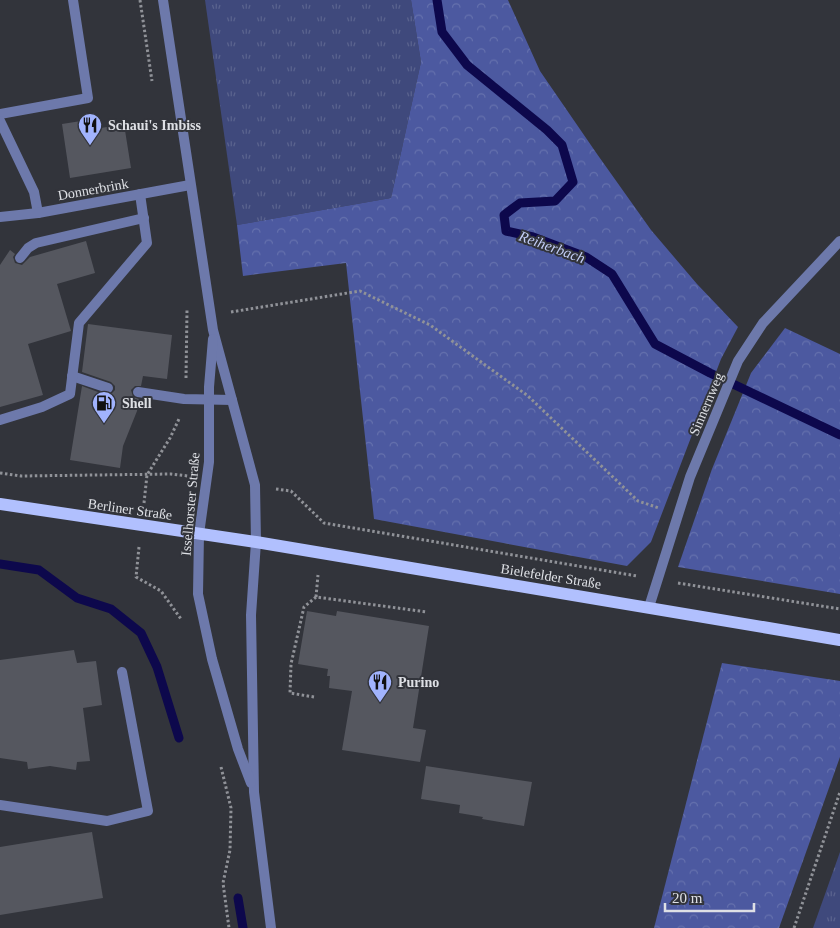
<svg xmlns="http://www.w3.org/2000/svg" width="840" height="928" viewBox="0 0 840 928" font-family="Georgia,serif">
  <defs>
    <pattern id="grass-tufts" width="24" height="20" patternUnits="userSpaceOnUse" patternTransform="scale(1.25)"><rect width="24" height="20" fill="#3f497c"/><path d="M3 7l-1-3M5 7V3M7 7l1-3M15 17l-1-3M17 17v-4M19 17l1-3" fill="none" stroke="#5a638e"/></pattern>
    <pattern id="forest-crowns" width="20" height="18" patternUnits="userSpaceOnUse" patternTransform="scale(1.25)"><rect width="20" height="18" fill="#4c59a0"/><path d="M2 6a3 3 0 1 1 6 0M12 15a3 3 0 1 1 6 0" fill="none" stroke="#6571ad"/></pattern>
  </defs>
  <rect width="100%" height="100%" fill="#32343b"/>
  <g fill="url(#grass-tufts)">
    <path d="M205,0H411L421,62L391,198L237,225Z"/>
    <path d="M840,852V928H813Z"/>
  </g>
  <g fill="url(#forest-crowns)">
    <path d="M411,0H508L540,71L597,154L651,230L697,284L738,327L721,359L651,542L627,566L374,519L346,263L243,276L237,225L391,198L421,62Z"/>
    <path d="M785,328L840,354V594L678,567L712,469L751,373Z"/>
    <path d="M722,663L840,681V757L779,928H654Z"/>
  </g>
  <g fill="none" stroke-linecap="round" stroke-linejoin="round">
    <g stroke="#0d084c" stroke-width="9">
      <path d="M437,0L442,32L467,65L547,130L562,145L573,182L555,201L520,203L504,215L506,231L533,237L586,257L612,274L655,344L710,373L840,435"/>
      <path d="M0,564L39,570L77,598L111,609L141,633L157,667L179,738"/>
      <path d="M238,898L243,928"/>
    </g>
  </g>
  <g fill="#55575f">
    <path d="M100,118L101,128L124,124L131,168L70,178L62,124Z"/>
    <path d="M86,241L95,273L57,284L71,331L28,344L43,395L0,407V265L10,250L15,254L13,257L15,263L22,265L30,257Z"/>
    <path d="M88,324L172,335L167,379L143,376L141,386H135L131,390L133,397L139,399L137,411L123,446L120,468L70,460L82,386L106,395L112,393L115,390V386L111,382L82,372Z"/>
    <path d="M307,611L336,616L337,611L429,626L413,728L426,730L420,762L342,750L352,691L329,688L330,676H327L328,669L298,664Z"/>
    <path d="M74,650L77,663L96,661L102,705L83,708L90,761L77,762L76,770L50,766L28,769L27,762L0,758V660Z"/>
    <path d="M426,766L532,782L524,826L482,819L483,817L459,813L460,805L421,799Z"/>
    <path d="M92,832L103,898L0,915V847Z"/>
  </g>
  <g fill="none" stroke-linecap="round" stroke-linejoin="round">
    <g stroke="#909298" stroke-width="3" stroke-dasharray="2.5 2.5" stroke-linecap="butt">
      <path d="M140,0L152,81"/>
      <path d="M231,312L360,291L430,325L528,396L638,501L659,508"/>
      <path d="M186,378L187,310"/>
      <path d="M0,473L21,476L171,474L188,476"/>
      <path d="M276,489L291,491L324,523L637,576"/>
      <path d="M144,503L147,475L170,438L179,419"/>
      <path d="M139,547L136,577L161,591L181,619"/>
      <path d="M678,583L840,609"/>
      <path d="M316,597L318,575"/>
      <path d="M314,697L290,693L291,664L304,607L316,597L427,612"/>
      <path d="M221,767L231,808L230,850L223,883L229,928"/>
      <path d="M794,928L840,792"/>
    </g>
    <g stroke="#6d79ab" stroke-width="10">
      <path d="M0,114L88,98L73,0"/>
      <path d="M0,121L34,192L38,213"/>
      <path d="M20,258L28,248L36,243L144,218"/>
      <path d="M72,376L108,388"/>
      <path d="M138,392L184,399L232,400"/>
      <path d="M0,420L42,407L70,394L79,323L147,243L140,194"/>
      <path d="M0,805L107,821L148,811L122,672"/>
    </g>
    <g stroke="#6d79ab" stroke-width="10">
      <path d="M0,217L38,213L190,185"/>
      <path d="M649,607L690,477L738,361L763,323L840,241"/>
    </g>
    <g stroke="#6d79ab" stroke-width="10">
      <path d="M163,0L213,330L255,485L256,542L251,615L254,792L271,928"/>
      <path d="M213,339L209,387V462L199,534L198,594L212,659L238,749L251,783"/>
    </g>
    <path stroke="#b1c0fe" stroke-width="12" d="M0,504L256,542L840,640"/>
  </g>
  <defs>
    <g id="restaurant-pin" transform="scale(1.25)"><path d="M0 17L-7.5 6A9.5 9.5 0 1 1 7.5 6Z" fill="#a1b3fd" stroke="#32343b"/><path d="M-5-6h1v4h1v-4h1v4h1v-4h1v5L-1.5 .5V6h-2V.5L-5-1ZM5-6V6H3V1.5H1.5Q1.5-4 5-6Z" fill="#111"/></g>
    <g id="fuel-pin" transform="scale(1.25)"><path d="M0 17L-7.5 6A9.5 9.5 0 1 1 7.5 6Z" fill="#a1b3fd" stroke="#32343b"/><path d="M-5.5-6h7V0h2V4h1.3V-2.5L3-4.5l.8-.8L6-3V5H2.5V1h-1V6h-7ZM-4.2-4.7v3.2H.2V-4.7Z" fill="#111"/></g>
  </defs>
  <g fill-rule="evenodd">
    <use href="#restaurant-pin" x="90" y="125"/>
    <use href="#fuel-pin" x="104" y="403"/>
    <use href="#restaurant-pin" x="380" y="682"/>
  </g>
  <g text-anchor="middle" stroke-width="4" stroke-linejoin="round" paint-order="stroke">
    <g font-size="14" font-weight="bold" fill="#dee0e5" stroke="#32343b" text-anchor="start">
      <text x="108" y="130">Schaui's Imbiss</text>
      <text x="122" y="408">Shell</text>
      <text x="398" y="687">Purino</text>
    </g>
    <g font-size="14" fill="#dee0e5" stroke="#32343b">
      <text transform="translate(93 189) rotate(-10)" y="5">Donnerbrink</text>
      <text transform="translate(706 404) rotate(-67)" y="5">Sinnernweg</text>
      <text transform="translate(190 504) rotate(-85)" y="5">Isselhorster Straße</text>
      <text transform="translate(130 509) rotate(8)" y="5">Berliner Straße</text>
      <text transform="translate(551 576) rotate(9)" y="5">Bielefelder Straße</text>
    </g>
    <g font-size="15" font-style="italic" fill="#c2cdf6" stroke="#32343b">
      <text transform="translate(552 247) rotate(20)" y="5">Reiherbach</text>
    </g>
  </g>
  <path d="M665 903v8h89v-8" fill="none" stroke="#dee0e5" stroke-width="2.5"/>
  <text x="672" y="903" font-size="15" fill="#dee0e5" stroke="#32343b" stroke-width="4" paint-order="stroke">20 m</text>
</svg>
